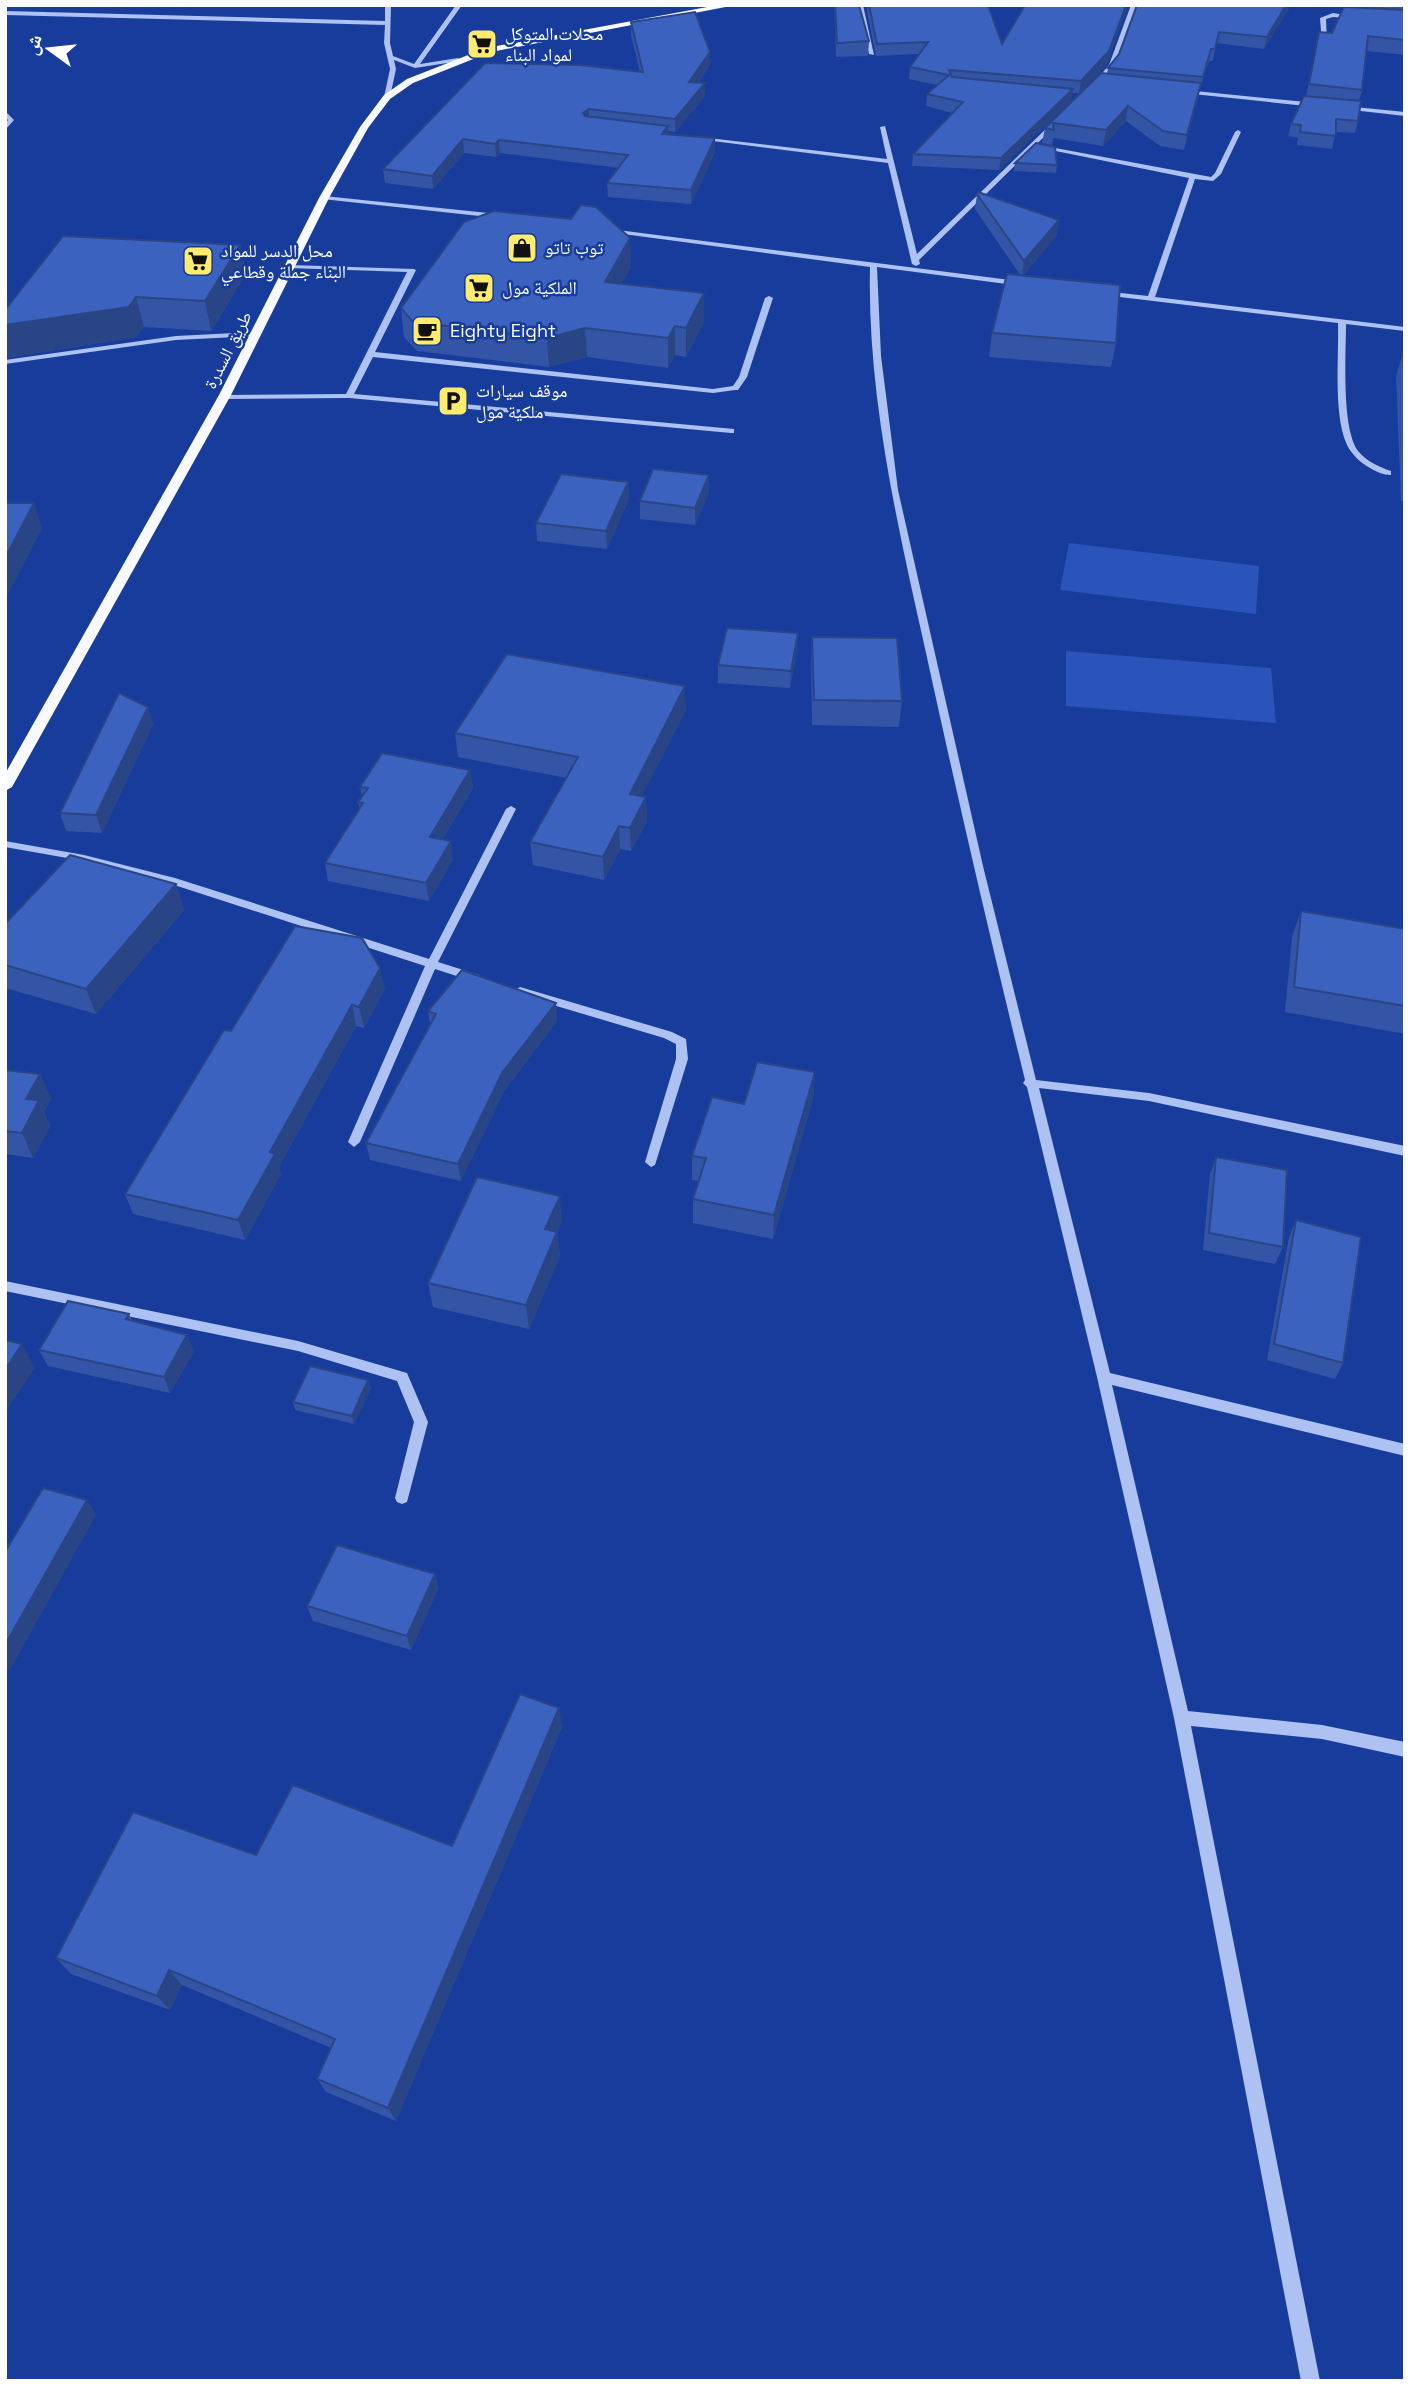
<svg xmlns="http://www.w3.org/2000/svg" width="1410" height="2386" viewBox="0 0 1410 2386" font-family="'Space Grotesk','Noto Naskh Arabic',sans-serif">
  <rect width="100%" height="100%" fill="#173c9b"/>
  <g fill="#2a54b9">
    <path d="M1069,543L1259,566L1256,614L1060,590Z"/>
    <path d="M1066,651L1271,668L1276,723L1066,706Z"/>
  </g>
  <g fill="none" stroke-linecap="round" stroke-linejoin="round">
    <g fill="#adc1f2" fill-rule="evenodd">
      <path d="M385,5H391L390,43L393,56L414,64L456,5H462L420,64L458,58L460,61L415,68L394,60L396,69L390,97L387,99L384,97L390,69L384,43L385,25L5,15V11L385,21Z"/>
      <path d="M857,5H863L874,55L869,54Z"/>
      <path d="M1131,5H1137L1115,65L1096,87H1092V85L1109,65Z"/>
      <path d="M1333,13L1359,17L1356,19L1333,17L1326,19L1327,43L1322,44L1320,18Z"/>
      <path d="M1185,90L1316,103L1319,105L1316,107L1183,93Z"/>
      <path d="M1345,106L1405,112V116L1343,109Z"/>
      <path d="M5,111L14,120L5,130V123L8,120L5,117Z"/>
      <path d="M1054,121L1059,122L919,260L920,264L916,266L912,264L888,163L697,139L700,137L887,159L880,127L885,126L917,254Z"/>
      <path d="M1238,130L1241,132L1221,174L1213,181L1195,179L1155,297L1405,327V331L1346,324C1346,354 1341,428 1358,451C1366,461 1379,467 1391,471V475C1383,475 1377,472 1370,468C1361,463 1352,455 1347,445C1333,415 1339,357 1338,323L1103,295L1099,293L1103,291L1148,296L1189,178L1036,147L1039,145L1211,177L1215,173L1235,132Z"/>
      <path d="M324,196L498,214L501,216L498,218L322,199L321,198Z"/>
      <path d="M610,229L1025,282V286H1022L877,267L881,356L898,490L983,866L1036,1080L1149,1093L1405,1146V1156L1149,1101L1039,1088L1110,1373L1405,1444V1456L1112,1385L1188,1711L1322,1725L1405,1742V1757L1322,1739L1191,1726L1320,2381H1301L1174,1718L1097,1377L1027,1087L1023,1083L1025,1080C990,938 957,795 926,653C898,527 867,396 870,267L608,232V230Z"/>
      <path d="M290,265L414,269L416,270L375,352L713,389L733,386L739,377L765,298L769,296L773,298L747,377L738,390H735L713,393L373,357L354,394L734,429V433H731L349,398L221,399L220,397L224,395L346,394L407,272L288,268V266Z"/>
      <path d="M255,332H258V336L176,340L5,364V360L176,336Z"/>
      <path d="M511,806L516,809L438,962L479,975L481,978L475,982L435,969L360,1142L354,1147L348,1142L425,966L168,883L84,861L5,847V841L84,855L175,878L429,959L506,809Z"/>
      <path d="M520,987L672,1032L686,1039L688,1059L655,1165L651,1167L645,1162L676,1059V1044L664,1038L516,994L514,991Z"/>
      <path d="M5,1281L298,1341L407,1373L428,1422L407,1502L402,1504L397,1502L395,1498L414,1422L397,1381L298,1351L5,1291Z"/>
    </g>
    <path fill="#f8faff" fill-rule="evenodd" d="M718,5H736L491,52L413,83L390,99L368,128L329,198L231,395L12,787L5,791V774L219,395L319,198L360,127L384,95L407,79L486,48Z"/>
  </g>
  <g fill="#3454a5">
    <path d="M834,5H859L869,41L868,56L836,57Z"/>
    <path d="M867,5H988L1002,44L1025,5H1128L1107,64L1079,93H1072L1071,101L999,170L912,166L913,154L952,113L926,106L927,94L937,85L909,79L910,67L919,54L876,56L867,11Z"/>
    <path d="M1291,5L1264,49L1216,43L1213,61H1209L1200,89L1184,150L1160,146L1126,121L1103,146L1053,138L1052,145L1042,143L1045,128L1107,74L1108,68L1119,54Z"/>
    <path d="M1346,5H1405V55L1367,51L1362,90L1359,101L1358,121L1355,133L1336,132L1332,149L1297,145L1298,138L1288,136L1291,124L1306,96L1316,47L1332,33Z"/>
    <path d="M631,22L710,65L698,83L705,96L675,132L668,131V134L715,138V152L691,204L608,197L607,183L619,168L500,153L496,157L464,153L433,189L385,183L383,169L640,72L631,35Z"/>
    <path d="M1015,163L1057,165L1056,173L1014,171Z"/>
    <path d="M977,194L1059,220L1056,236L1023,276L1116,343L1111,367L989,357L992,333L1021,276L975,209Z"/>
    <path d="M240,245L246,274L211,331L144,327L136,337L5,358Z"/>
    <path d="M631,267L621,284L704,322L686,357L675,355L668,368L587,357L549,367L417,351L404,337L401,308Z"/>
    <path d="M1403,353H1405V501H1401L1396,376Z"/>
    <path d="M628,482L629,499L607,549L537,541L536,523Z"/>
    <path d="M709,492L695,525L640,519V501Z"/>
    <path d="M812,637L902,701L899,727L812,725L811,662Z"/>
    <path d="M797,651L790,688L718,683V665Z"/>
    <path d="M686,710L641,796L646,797L647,821L631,851L620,849L604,880L533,865L530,842L567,778L458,757L455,733Z"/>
    <path d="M153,724L102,833L66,831L60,813Z"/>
    <path d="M470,770L473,788L442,840L453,859L429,901L328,881L325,863L360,808L358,802L362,796L360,787Z"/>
    <path d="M176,884L184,910L96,1014L5,988V924Z"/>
    <path d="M1301,911L1405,929V1034L1285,1012L1292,937Z"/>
    <path d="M385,989L364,1028L356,1026L279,1167L281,1174L245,1240L133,1214L125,1194L231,1031Z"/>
    <path d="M556,1003L557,1021L504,1091L461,1181L370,1160L366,1143L430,1024L428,1011Z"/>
    <path d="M5,1070L40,1074L51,1099L44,1112L50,1126L33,1158L5,1154Z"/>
    <path d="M815,1072L813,1098L773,1239L693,1223V1199L699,1181L692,1180V1156L744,1104Z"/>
    <path d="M1216,1157L1283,1247L1275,1264L1203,1250L1210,1174Z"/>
    <path d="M562,1220L557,1232L560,1256L529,1329L433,1307L428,1283Z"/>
    <path d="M1296,1220L1343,1363L1335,1379L1267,1360L1289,1237Z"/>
    <path d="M129,1314L132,1320L194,1351L170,1393L48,1366L39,1350Z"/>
    <path d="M368,1380L371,1388L354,1424L295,1410L293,1402Z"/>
    <path d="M435,1574L438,1589L411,1650L313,1621L307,1606Z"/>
    <path d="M562,1727L396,2121L326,2092L317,2079L331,2048L182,1985L170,2010L71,1974L56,1958L256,1855L452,1846Z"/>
  </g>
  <g fill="#2a4586">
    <path d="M1126,5H1128L1107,64L1079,93L1081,81Z"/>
    <path d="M1286,5H1291L1264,49L1267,37Z"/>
    <path d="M710,52V65L689,95V82Z"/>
    <path d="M705,83V96L675,132V119Z"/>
    <path d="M1201,83L1198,98L1184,150L1187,135Z"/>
    <path d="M1073,89L1071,101L999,170L1001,158Z"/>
    <path d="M1128,106L1126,121L1103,146L1106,130Z"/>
    <path d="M589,109V122L583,113Z"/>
    <path d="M668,126L669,139L662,134Z"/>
    <path d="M715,138V152L691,204V190Z"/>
    <path d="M463,139L464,153L433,189L432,176Z"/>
    <path d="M499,140L500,153L496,157L495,144Z"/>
    <path d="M1059,220L1056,236L1022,277L1024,261Z"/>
    <path d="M630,238L631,267L606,311L605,282Z"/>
    <path d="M240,245L246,274L211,331L205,301Z"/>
    <path d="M704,293V322L686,357V328Z"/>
    <path d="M136,297L144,327L136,337L5,358V325Z"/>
    <path d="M675,326V355L668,368V338Z"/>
    <path d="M585,328L587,357L549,367L547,338Z"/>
    <path d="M709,475V492L695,525V508Z"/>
    <path d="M628,482L629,499L607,549L606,531Z"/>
    <path d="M34,503L42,529L5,600V558Z"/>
    <path d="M798,633L797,651L790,688L791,671Z"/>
    <path d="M685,686L686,710L631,818L630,794Z"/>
    <path d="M148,707L153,724L102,833L96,815Z"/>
    <path d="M470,770L473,788L433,855L430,837Z"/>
    <path d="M646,797L647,821L631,851L630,828Z"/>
    <path d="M619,826L620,849L604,880L603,857Z"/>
    <path d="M451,841L453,859L429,901L426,883Z"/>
    <path d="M176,884L184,910L96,1014L86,989Z"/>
    <path d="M380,968L385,989L364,1028L359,1007Z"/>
    <path d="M556,1003L557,1021L504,1091L461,1181L458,1164L502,1073Z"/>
    <path d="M352,1005L356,1026L279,1167L281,1174L245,1240L238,1220L270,1152Z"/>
    <path d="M815,1072L813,1098L773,1239L774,1215Z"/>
    <path d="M40,1074L51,1099L44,1112L50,1126L33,1158L22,1133L26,1099Z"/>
    <path d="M560,1196L562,1220L557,1232L560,1256L529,1329L526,1305L545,1229Z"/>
    <path d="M187,1335L194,1351L170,1393L164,1377Z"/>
    <path d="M22,1344L35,1368L5,1413V1370Z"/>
    <path d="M368,1380L371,1388L354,1424L352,1416Z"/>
    <path d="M87,1500L96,1515L10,1670L5,1664V1645Z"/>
    <path d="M435,1574L438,1589L411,1650L407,1636Z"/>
    <path d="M559,1708L562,1727L396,2121L388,2108Z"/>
    <path d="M169,1970L182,1985L170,2010L157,1996Z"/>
  </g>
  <g fill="#3c62c0" stroke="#2a4586" stroke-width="2">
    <path d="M835,5H859L869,41L837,43Z"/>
    <path d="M869,5H988L1002,44L1025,5H1126L1109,51L1081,81L949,70L952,77L1073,89L1001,158L913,154L963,102L927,94L949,75L910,67L928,42L877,44Z"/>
    <path d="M1137,5H1286L1267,37L1219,32L1215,49H1211L1203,77L1108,68L1119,54Z"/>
    <path d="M1344,7L1405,10V40L1368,36L1362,90L1309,84L1319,32L1332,33Z"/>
    <path d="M695,12L710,52L689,82L705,83L675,119L589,109L583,113L585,116L668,126L662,134L715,138L691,190L607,183L628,155L499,140L495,144L463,139L432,176L383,169L485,63L580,65L643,72L631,22Z"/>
    <path d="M1101,73L1201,83L1187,135L1163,131L1128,106L1106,130L1053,123L1054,130L1045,128Z"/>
    <path d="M1304,96L1361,101L1358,121L1336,119V136L1300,132L1301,125L1291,124Z"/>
    <path d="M1036,143L1055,147L1057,165L1015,163Z"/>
    <path d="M978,192L1059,220L1024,261L977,194Z"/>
    <path d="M581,205L596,207L630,238L605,282L704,293L686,328L675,326L668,338L585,328L547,338L413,322L401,308L464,222L494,211L571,219Z"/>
    <path d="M63,236L240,245L205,301L136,297L129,307L5,325V310Z"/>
    <path d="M1007,274L1120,285L1116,343L992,333Z"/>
    <path d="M1403,353H1405V394Z"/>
    <path d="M653,469L709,475L695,508L640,501Z"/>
    <path d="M561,474L628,482L606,531L536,523Z"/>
    <path d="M5,503H34L5,558Z"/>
    <path d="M727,628L798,633L791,671L718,665Z"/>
    <path d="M812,637L897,638L902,701L814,700Z"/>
    <path d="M507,654L685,686L630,794L646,797L630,828L619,826L603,857L530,842L578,757L455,733Z"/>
    <path d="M119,693L148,707L96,815L60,813Z"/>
    <path d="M382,753L470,770L430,837L451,841L426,883L325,863L363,803L358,802L368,788L360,787Z"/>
    <path d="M70,855L176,884L86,989L5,965V924Z"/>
    <path d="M1301,911L1405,929V1006L1294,987Z"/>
    <path d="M295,926L362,938L380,968L359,1007L352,1005L270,1152L275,1154L238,1220L125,1194L224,1030L231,1031Z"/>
    <path d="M462,970L556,1003L502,1073L458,1164L366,1143L436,1014L428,1011Z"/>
    <path d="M757,1062L815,1072L774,1215L693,1199L706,1158L692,1156L712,1097L744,1104Z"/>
    <path d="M5,1070L40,1074L26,1099L39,1100L22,1133L5,1131Z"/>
    <path d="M1216,1157L1287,1170L1283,1247L1209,1233Z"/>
    <path d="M477,1177L560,1196L545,1229L557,1232L526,1305L428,1283Z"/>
    <path d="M1296,1220L1361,1237L1343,1363L1274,1344Z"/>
    <path d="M68,1301L129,1314L126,1319L187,1335L164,1377L39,1350Z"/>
    <path d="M5,1340L22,1344L5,1370Z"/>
    <path d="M310,1366L368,1380L352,1416L293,1402Z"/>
    <path d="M43,1488L87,1500L5,1645V1552Z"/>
    <path d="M337,1545L435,1574L407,1636L307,1606Z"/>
    <path d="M520,1694L559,1708L388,2108L317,2079L335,2039L169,1970L157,1996L56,1958L133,1812L256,1855L293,1785L452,1846Z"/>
  </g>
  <defs>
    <g id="supermarket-square" transform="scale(1.575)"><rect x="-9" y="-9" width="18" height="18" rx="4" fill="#ffec6e" stroke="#173c9b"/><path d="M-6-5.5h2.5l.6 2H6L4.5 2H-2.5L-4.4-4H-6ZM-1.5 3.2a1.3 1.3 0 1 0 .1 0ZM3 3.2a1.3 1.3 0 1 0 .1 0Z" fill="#111"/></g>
    <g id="shop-square" transform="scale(1.575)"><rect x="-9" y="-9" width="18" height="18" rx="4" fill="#ffec6e" stroke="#173c9b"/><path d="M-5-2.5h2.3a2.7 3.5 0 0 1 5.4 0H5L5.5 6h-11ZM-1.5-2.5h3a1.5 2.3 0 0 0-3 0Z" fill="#111"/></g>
    <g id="cafe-square" transform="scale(1.575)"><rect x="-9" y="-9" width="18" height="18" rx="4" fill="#ffec6e" stroke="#173c9b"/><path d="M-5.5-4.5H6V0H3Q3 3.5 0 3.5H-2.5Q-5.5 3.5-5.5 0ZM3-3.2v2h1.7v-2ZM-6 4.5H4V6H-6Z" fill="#111"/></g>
    <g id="parking-square" transform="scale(1.575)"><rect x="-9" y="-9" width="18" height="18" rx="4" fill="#ffec6e" stroke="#173c9b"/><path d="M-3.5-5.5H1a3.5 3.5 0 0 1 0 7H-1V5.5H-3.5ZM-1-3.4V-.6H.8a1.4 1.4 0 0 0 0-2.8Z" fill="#111"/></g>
  </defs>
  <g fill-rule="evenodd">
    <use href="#supermarket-square" x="482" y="44"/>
    <use href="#shop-square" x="522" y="248"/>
    <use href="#supermarket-square" x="198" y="261"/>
    <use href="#supermarket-square" x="479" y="288"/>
    <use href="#cafe-square" x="427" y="331"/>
    <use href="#parking-square" x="453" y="401"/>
  </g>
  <g text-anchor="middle" stroke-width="5" stroke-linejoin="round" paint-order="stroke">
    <g font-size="18" fill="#fff" stroke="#173c9b" text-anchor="start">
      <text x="505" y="40">محلات المتوكل<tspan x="505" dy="21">لمواد البناء</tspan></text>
      <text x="545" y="254">توب تاتو</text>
      <text x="221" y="257">محل الدسر للمواد<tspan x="221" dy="21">البناء جملة وقطاعي</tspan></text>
      <text x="502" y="294">الملكية مول</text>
      <text x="450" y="337">Eighty Eight</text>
      <text x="476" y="397">موقف سيارات<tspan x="476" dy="21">ملكية مول</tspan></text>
    </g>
    <g font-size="18" fill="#fff" stroke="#173c9b">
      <text transform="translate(228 350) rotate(-63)" y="6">طريق السدرة</text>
    </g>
  </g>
  <rect width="1410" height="2386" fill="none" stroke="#ffffff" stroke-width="14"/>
  <g transform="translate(49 49) rotate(285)" stroke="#173c9b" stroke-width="5" paint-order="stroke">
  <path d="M0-5L12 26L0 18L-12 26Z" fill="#ffffff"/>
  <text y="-10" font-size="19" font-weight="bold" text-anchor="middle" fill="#ffffff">ش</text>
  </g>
</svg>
